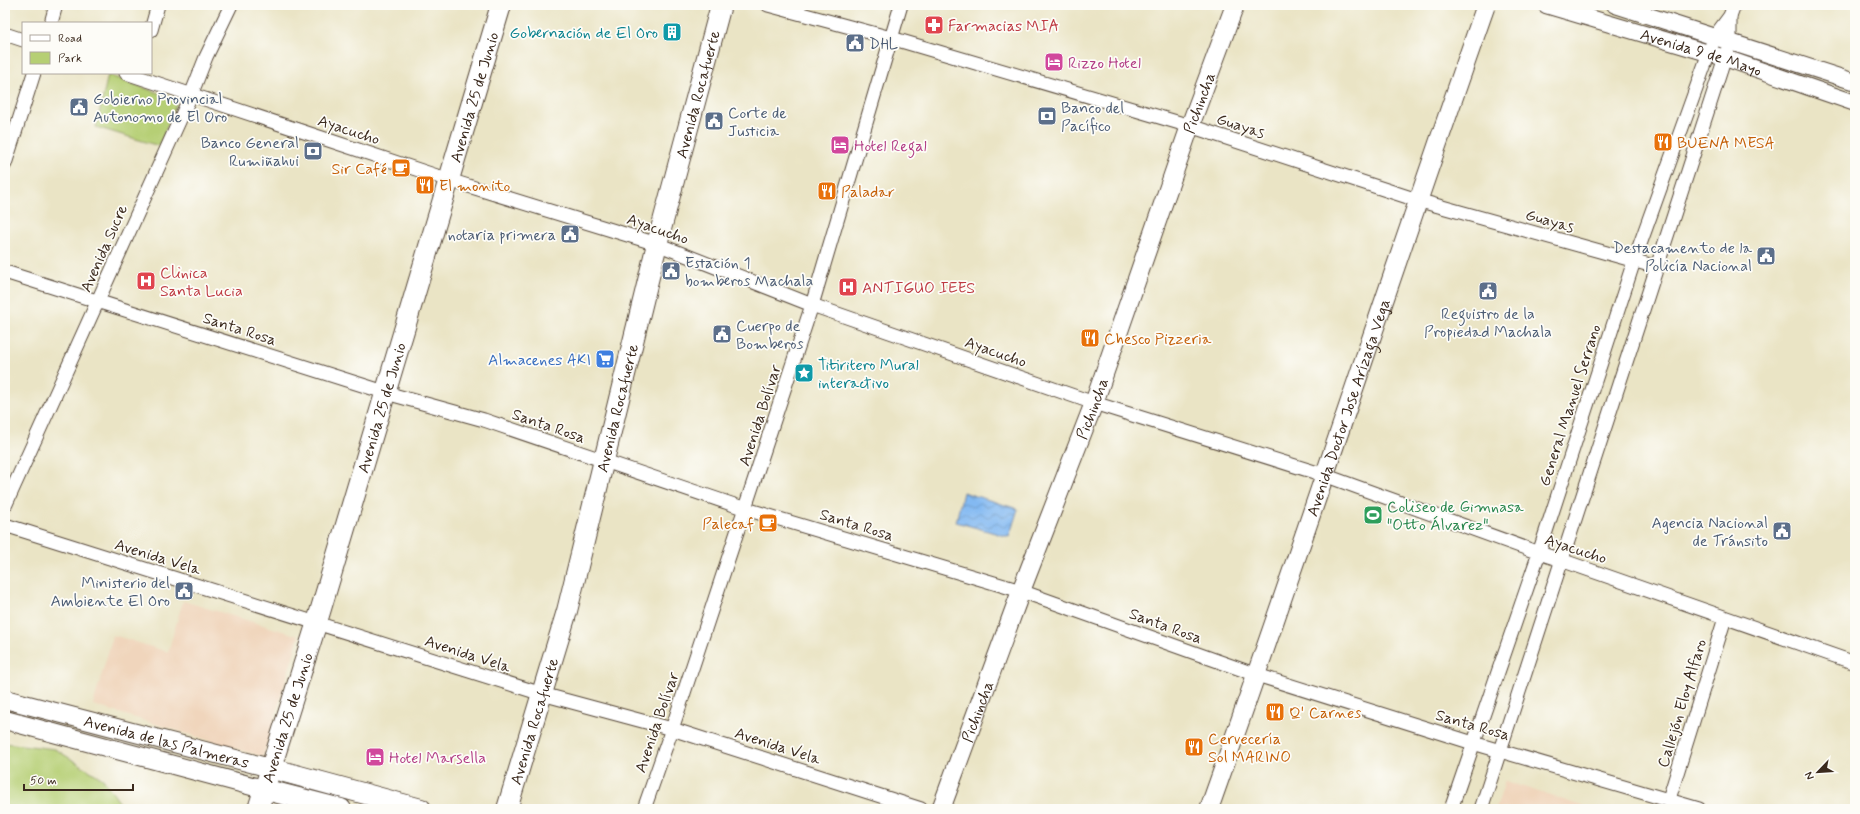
<svg xmlns="http://www.w3.org/2000/svg" width="1860" height="814" viewBox="0 0 1860 814" font-family="Mynerve,sans-serif">
  <defs>
    <pattern id="water-waves" width="16" height="10" patternUnits="userSpaceOnUse"><rect width="16" height="10" fill="#83b9f2"/><path d="M0 5q4-4 8 0t8 0" fill="none" stroke="#6c97c3"/></pattern>
  </defs>
  <rect width="100%" height="100%" fill="#fdfcf7"/>
  <filter id="ink" filterUnits="userSpaceOnUse"><feTurbulence type="fractalNoise" baseFrequency=".025" numOctaves="2"/><feDisplacementMap in="SourceGraphic" scale="8" xChannelSelector="R" yChannelSelector="G"/><feConvolveMatrix kernelMatrix="1 2 1 2 8 2 1 2 1" color-interpolation-filters="sRGB"/></filter>
  <filter id="wash" filterUnits="userSpaceOnUse"><feTurbulence type="fractalNoise" baseFrequency=".012" numOctaves="4" result="noise"/><feDisplacementMap in="SourceGraphic" scale="16" xChannelSelector="R" yChannelSelector="G"/><feGaussianBlur stdDeviation="0.9" result="paint"/><feColorMatrix in="noise" values="0 0 0 0 0 0 0 0 0 0 0 0 0 0 0 0 0 1.4 0 .05"/><feComposite in="paint" operator="in"/></filter>
  <g filter="url(#wash)">
    <rect width="100%" height="100%" fill="#eae4c5"/>
    <g fill="#f0d5bc">
      <path d="M183,601L299,636L263,757L93,705L113,635L168,652Z"/>
      <path d="M1505,781L1591,809H1496Z"/>
    </g>
    <g fill="#b6cf74" stroke="#787c49">
      <path d="M108,75L178,100L159,146L96,127Z"/>
      <path d="M5,743L55,749L103,779L124,809H5Z"/>
    </g>
    <path fill="url(#water-waves)" stroke="#5f7288" d="M963,492L1018,509L1009,537L956,522Z"/>
  </g>
  <g filter="url(#ink)">
    <g fill="none" stroke-linecap="round" stroke-linejoin="round">
      <g stroke="#554637" stroke-width="15">
        <g id="minor">
          <path d="M768,5L891,38L1190,126L1417,200L1657,267"/>
          <path d="M51,23L56,5"/>
          <path d="M151,30L158,5"/>
          <path d="M5,34L23,40"/>
          <path d="M126,73L449,180L657,244L812,305L1094,403L1324,475L1539,553L1561,560L1855,663"/>
          <path d="M5,164L34,73"/>
          <path d="M5,272L397,396L484,420L746,509L1021,591L1257,675L1473,743L1699,809"/>
          <path d="M5,506L191,95L206,57L231,5"/>
          <path d="M5,525L542,694L672,729L921,809"/>
          <path d="M1669,799L1725,618"/>
          <path d="M644,809L672,729L812,305L901,5"/>
          <path d="M1451,809L1539,553L1634,261L1715,36L1730,16L1734,5"/>
          <path d="M1481,809L1730,42V16"/>
        </g>
      </g>
      <g stroke="#554637" stroke-width="18">
        <g id="tertiary">
          <path id="s1" d="M1546,5L1725,58L1855,103"/>
          <path d="M1615,5L1855,82"/>
        </g>
      </g>
      <g stroke="#554637" stroke-width="20">
        <g id="secondary">
          <path id="s2" d="M5,699L270,768"/>
          <path d="M5,720L263,789"/>
          <path id="s3" d="M941,809L1021,591L1094,403L1190,126L1235,5"/>
          <path id="s4" d="M1209,809C1304,542 1392,272 1486,5"/>
        </g>
      </g>
      <g stroke="#554637" stroke-width="22">
        <g id="primary">
          <path d="M270,768L421,809"/>
          <path d="M263,789L341,809"/>
          <path id="s5" d="M258,809L317,622L501,5"/>
          <path id="s6" d="M507,809L567,611L657,244L721,5"/>
        </g>
      </g>
      <use href="#minor" stroke="#fff" stroke-width="13"/>
      <use href="#tertiary" stroke="#fff" stroke-width="16"/>
      <use href="#secondary" stroke="#fff" stroke-width="18"/>
      <use href="#primary" stroke="#fff" stroke-width="20"/>
    </g>
  </g>
  <defs>
    <g id="pharmacy-square" transform="scale(1)"><rect x="-9" y="-9" width="18" height="18" rx="4" fill="#e0444e" stroke="#fdfcf7"/><path d="M-2-6h4v4h4v4h-4v4h-4v-4h-4v-4h4Z" fill="#fff"/></g>
    <g id="building-square" transform="scale(1)"><rect x="-9" y="-9" width="18" height="18" rx="4" fill="#0f9aa8" stroke="#fdfcf7"/><path d="M-4-6H4V6H1V3H-1V6H-4ZM-2.5-4.3h1.7v1.8h-1.7ZM.8-4.3h1.7v1.8H.8ZM-2.5-1h1.7V.8h-1.7ZM.8-1h1.7V.8H.8Z" fill="#fff"/></g>
    <g id="civic-square" transform="scale(1)"><rect x="-9" y="-9" width="18" height="18" rx="4" fill="#5c6f8a" stroke="#fdfcf7"/><path d="M-.6-6.5H3V-4.5H.6V-3L4-1V1h2V6H-6V1h2V-1L-.6-3ZM-1.2 2.5V6h2.4V2.5Z" fill="#fff"/></g>
    <g id="hotel-square" transform="scale(1)"><rect x="-9" y="-9" width="18" height="18" rx="4" fill="#d1479c" stroke="#fdfcf7"/><path d="M-6-4.5h1.5V1H6V5H4.5V3h-9V5H-6ZM-4 0a1.8 1.8 0 1 1 3.6 0ZM.5 0V-2.5h3Q6-2.5 6 0Z" fill="#fff"/></g>
    <g id="bank-square" transform="scale(1)"><rect x="-9" y="-9" width="18" height="18" rx="4" fill="#5c6f8a" stroke="#fdfcf7"/><path d="M-6-4H6V4H-6ZM0-2.3a2.3 2.3 0 1 0 0 4.6a2.3 2.3 0 1 0 0-4.6Z" fill="#fff"/></g>
    <g id="restaurant-square" transform="scale(1)"><rect x="-9" y="-9" width="18" height="18" rx="4" fill="#e8710a" stroke="#fdfcf7"/><path d="M-5-6h1v4h1v-4h1v4h1v-4h1v5L-1.5 .5V6h-2V.5L-5-1ZM5-6V6H3V1.5H1.5Q1.5-4 5-6Z" fill="#fff"/></g>
    <g id="cafe-square" transform="scale(1)"><rect x="-9" y="-9" width="18" height="18" rx="4" fill="#e8710a" stroke="#fdfcf7"/><path d="M-5.5-4.5H6V0H3Q3 3.5 0 3.5H-2.5Q-5.5 3.5-5.5 0ZM3-3.2v2h1.7v-2ZM-6 4.5H4V6H-6Z" fill="#fff"/></g>
    <g id="hospital-square" transform="scale(1)"><rect x="-9" y="-9" width="18" height="18" rx="4" fill="#e0444e" stroke="#fdfcf7"/><path d="M-5-5h3v3.5h4V-5h3V5h-3V1.5h-4V5h-3Z" fill="#fff"/></g>
    <g id="supermarket-square" transform="scale(1)"><rect x="-9" y="-9" width="18" height="18" rx="4" fill="#3f7fe0" stroke="#fdfcf7"/><path d="M-6-5.5h2.5l.6 2H6L4.5 2H-2.5L-4.4-4H-6ZM-1.5 3.2a1.3 1.3 0 1 0 .1 0ZM3 3.2a1.3 1.3 0 1 0 .1 0Z" fill="#fff"/></g>
    <g id="sight-square" transform="scale(1)"><rect x="-9" y="-9" width="18" height="18" rx="4" fill="#0f9aa8" stroke="#fdfcf7"/><path d="M0-6L1.8-2.2L6-1.7L2.9 1.2L3.7 5.4L0 3.3L-3.7 5.4L-2.9 1.2L-6-1.7L-1.8-2.2Z" fill="#fff"/></g>
    <g id="stadium-square" transform="scale(1)"><rect x="-9" y="-9" width="18" height="18" rx="4" fill="#2e9e5b" stroke="#fdfcf7"/><path d="M0-5a6.5 5 0 1 0 0 10a6.5 5 0 1 0 0-10ZM-3.5-1.8h7v3.6h-7Z" fill="#fff"/></g>
  </defs>
  <g fill-rule="evenodd">
    <use href="#pharmacy-square" x="934" y="25"/>
    <use href="#building-square" x="672" y="32"/>
    <use href="#civic-square" x="855" y="43"/>
    <use href="#hotel-square" x="1054" y="62"/>
    <use href="#civic-square" x="79" y="107"/>
    <use href="#bank-square" x="1047" y="116"/>
    <use href="#civic-square" x="714" y="121"/>
    <use href="#restaurant-square" x="1663" y="142"/>
    <use href="#hotel-square" x="840" y="145"/>
    <use href="#bank-square" x="313" y="151"/>
    <use href="#cafe-square" x="401" y="168"/>
    <use href="#restaurant-square" x="425" y="185"/>
    <use href="#restaurant-square" x="827" y="191"/>
    <use href="#civic-square" x="570" y="234"/>
    <use href="#civic-square" x="1766" y="256"/>
    <use href="#civic-square" x="671" y="271"/>
    <use href="#hospital-square" x="146" y="281"/>
    <use href="#hospital-square" x="848" y="287"/>
    <use href="#civic-square" x="1488" y="291"/>
    <use href="#civic-square" x="722" y="334"/>
    <use href="#restaurant-square" x="1090" y="338"/>
    <use href="#supermarket-square" x="605" y="359"/>
    <use href="#sight-square" x="804" y="373"/>
    <use href="#stadium-square" x="1373" y="515"/>
    <use href="#cafe-square" x="768" y="523"/>
    <use href="#civic-square" x="1782" y="531"/>
    <use href="#civic-square" x="184" y="591"/>
    <use href="#restaurant-square" x="1275" y="712"/>
    <use href="#restaurant-square" x="1194" y="747"/>
    <use href="#hotel-square" x="375" y="757"/>
  </g>
  <g text-anchor="middle" stroke-width="3.5" stroke-linejoin="round" paint-order="stroke">
    <g font-size="16" fill="#be3a42" stroke="#fdfcf7" text-anchor="start">
      <text x="948" y="31">Farmacias MIA</text>
      <text x="160" y="278">Clinica<tspan x="160" dy="18">Santa Lucia</tspan></text>
      <text x="862" y="293">ANTIGUO IEES</text>
    </g>
    <g font-size="16" fill="#0d838f" stroke="#fdfcf7" text-anchor="end">
      <text x="658" y="38">Gobernación de El Oro</text>
      <text x="818" y="370" text-anchor="start">Titiritero Mural<tspan x="818" dy="18">interactivo</tspan></text>
    </g>
    <g font-size="16" fill="#4e5e75" stroke="#fdfcf7" text-anchor="start">
      <text x="869" y="49">DHL</text>
      <text x="93" y="104">Gobierno Provincial<tspan x="93" dy="18">Autonomo de El Oro</tspan></text>
      <text x="1061" y="113">Banco del<tspan x="1061" dy="18">Pacífico</tspan></text>
      <text x="728" y="118">Corte de<tspan x="728" dy="18">Justicia</tspan></text>
      <text x="299" y="148" text-anchor="end">Banco General<tspan x="299" dy="18">Rumiñahui</tspan></text>
      <text x="556" y="240" text-anchor="end">notaria primera</text>
      <text x="1752" y="253" text-anchor="end">Destacamento de la<tspan x="1752" dy="18">Policía Nacional</tspan></text>
      <text x="685" y="268">Estación 1<tspan x="685" dy="18">bomberos Machala</tspan></text>
      <text x="1488" y="319" text-anchor="middle">Reguistro de la<tspan x="1488" dy="18">Propiedad Machala</tspan></text>
      <text x="736" y="331">Cuerpo de<tspan x="736" dy="18">Bomberos</tspan></text>
      <text x="1768" y="528" text-anchor="end">Agencia Nacional<tspan x="1768" dy="18">de Tránsito</tspan></text>
      <text x="170" y="588" text-anchor="end">Ministerio del<tspan x="170" dy="18">Ambiente El Oro</tspan></text>
    </g>
    <g font-size="16" fill="#3b2a1e" stroke="#fdfcf7">
      <text dy="6" stroke="none"><textPath href="#s1" startOffset="162">Avenida 9 de Mayo</textPath></text>
      <text dy="6" stroke="none"><textPath href="#s6" startOffset="740">Avenida Rocafuerte</textPath></text>
      <text dy="6" stroke="none"><textPath href="#s5" startOffset="744">Avenida 25 de Junio</textPath></text>
      <text dy="6" stroke="none"><textPath href="#s3" startOffset="752">Pichincha</textPath></text>
      <text transform="translate(1241 125) rotate(18)" y="6">Guayas</text>
      <text transform="translate(349 129) rotate(18)" y="6">Ayacucho</text>
      <text transform="translate(1550 220) rotate(16)" y="6">Guayas</text>
      <text transform="translate(658 228) rotate(19)" y="6">Ayacucho</text>
      <text transform="translate(103 248) rotate(-66)" y="6">Avenida Sucre</text>
      <text transform="translate(240 328) rotate(18)" y="6">Santa Rosa</text>
      <text transform="translate(996 351) rotate(19)" y="6">Ayacucho</text>
      <text transform="translate(1569 405) rotate(-72)" y="6">General Manuel Serrano</text>
      <text dy="6" stroke="none"><textPath href="#s5" startOffset="420">Avenida 25 de Junio</textPath></text>
      <text dy="6" stroke="none"><textPath href="#s4" startOffset="425">Avenida Doctor Jose Arízaga Vega</textPath></text>
      <text dy="6" stroke="none"><textPath href="#s6" startOffset="416">Avenida Rocafuerte</textPath></text>
      <text dy="6" stroke="none"><textPath href="#s3" startOffset="428">Pichincha</textPath></text>
      <text transform="translate(759 415) rotate(-72)" y="6">Avenida Bolívar</text>
      <text transform="translate(549 425) rotate(19)" y="6">Santa Rosa</text>
      <text transform="translate(857 524) rotate(17)" y="6">Santa Rosa</text>
      <text transform="translate(1576 548) rotate(18)" y="6">Ayacucho</text>
      <text transform="translate(158 556) rotate(17)" y="6">Avenida Vela</text>
      <text transform="translate(1166 625) rotate(20)" y="6">Santa Rosa</text>
      <text transform="translate(468 653) rotate(18)" y="6">Avenida Vela</text>
      <text transform="translate(1681 703) rotate(-73)" y="6">Callejón Eloy Alfaro</text>
      <text dy="6" stroke="none"><textPath href="#s3" startOffset="104">Pichincha</textPath></text>
      <text dy="6" stroke="none"><textPath href="#s5" startOffset="96">Avenida 25 de Junio</textPath></text>
      <text dy="6" stroke="none"><textPath href="#s6" startOffset="92">Avenida Rocafuerte</textPath></text>
      <text transform="translate(656 722) rotate(-71)" y="6">Avenida Bolívar</text>
      <text transform="translate(1473 724) rotate(16)" y="6">Santa Rosa</text>
      <text dy="6" stroke="none"><textPath href="#s2" startOffset="167">Avenida de las Palmeras</textPath></text>
      <text transform="translate(778 745) rotate(18)" y="6">Avenida Vela</text>
    </g>
    <g font-size="16" fill="#b23c85" stroke="#fdfcf7" text-anchor="start">
      <text x="1068" y="68">Rizzo Hotel</text>
      <text x="854" y="151">Hotel Regal</text>
      <text x="389" y="763">Hotel Marsella</text>
    </g>
    <g font-size="16" fill="#c56008" stroke="#fdfcf7" text-anchor="start">
      <text x="1677" y="148">BUENA MESA</text>
      <text x="387" y="174" text-anchor="end">Sir Café</text>
      <text x="439" y="191">El monito</text>
      <text x="841" y="197">Paladar</text>
      <text x="1104" y="344">Chesco Pizzeria</text>
      <text x="754" y="529" text-anchor="end">Palecaf</text>
      <text x="1289" y="718">Q' Carnes</text>
      <text x="1208" y="744">Cervecería<tspan x="1208" dy="18">Sol MARINO</tspan></text>
    </g>
    <g font-size="16" fill="#366cbe" stroke="#fdfcf7" text-anchor="end">
      <text x="591" y="365">Almacenes AKI</text>
    </g>
    <g font-size="16" fill="#27864d" stroke="#fdfcf7" text-anchor="start">
      <text x="1387" y="512">Coliseo de Gimnasa<tspan x="1387" dy="18">"Otto Álvarez"</tspan></text>
    </g>
  </g>
  <rect width="1860" height="814" fill="none" stroke="#fdfcf7" stroke-width="20"/>
  <rect x="22" y="22" width="130" height="52" fill="#fdfcf7" stroke="#afa8a0"/>
  <rect x="30" y="35" width="20" height="6" fill="#ffffff" stroke="#afa8a0"/>
  <text x="58" y="42" font-size="12" fill="#3b2a1e">Road</text>
  <rect x="30" y="52" width="20" height="12" fill="#b6cf74" stroke="#afa8a0"/>
  <text x="58" y="62" font-size="12" fill="#3b2a1e">Park</text>
  <g transform="translate(1818 772) rotate(245)" stroke="#fdfcf7" stroke-width="3" paint-order="stroke">
  <path d="M0-3L7 15L0 10L-7 15Z" fill="#3b2a1e"/>
  <text y="-6" font-size="11" font-weight="bold" text-anchor="middle" fill="#3b2a1e">N</text>
  </g>
  <path d="M24 784v6h109v-6" fill="none" stroke="#3b2a1e" stroke-width="2"/>
  <text x="30" y="784" font-size="12" fill="#3b2a1e" stroke="#fdfcf7" stroke-width="3" paint-order="stroke">50 m</text>
</svg>
